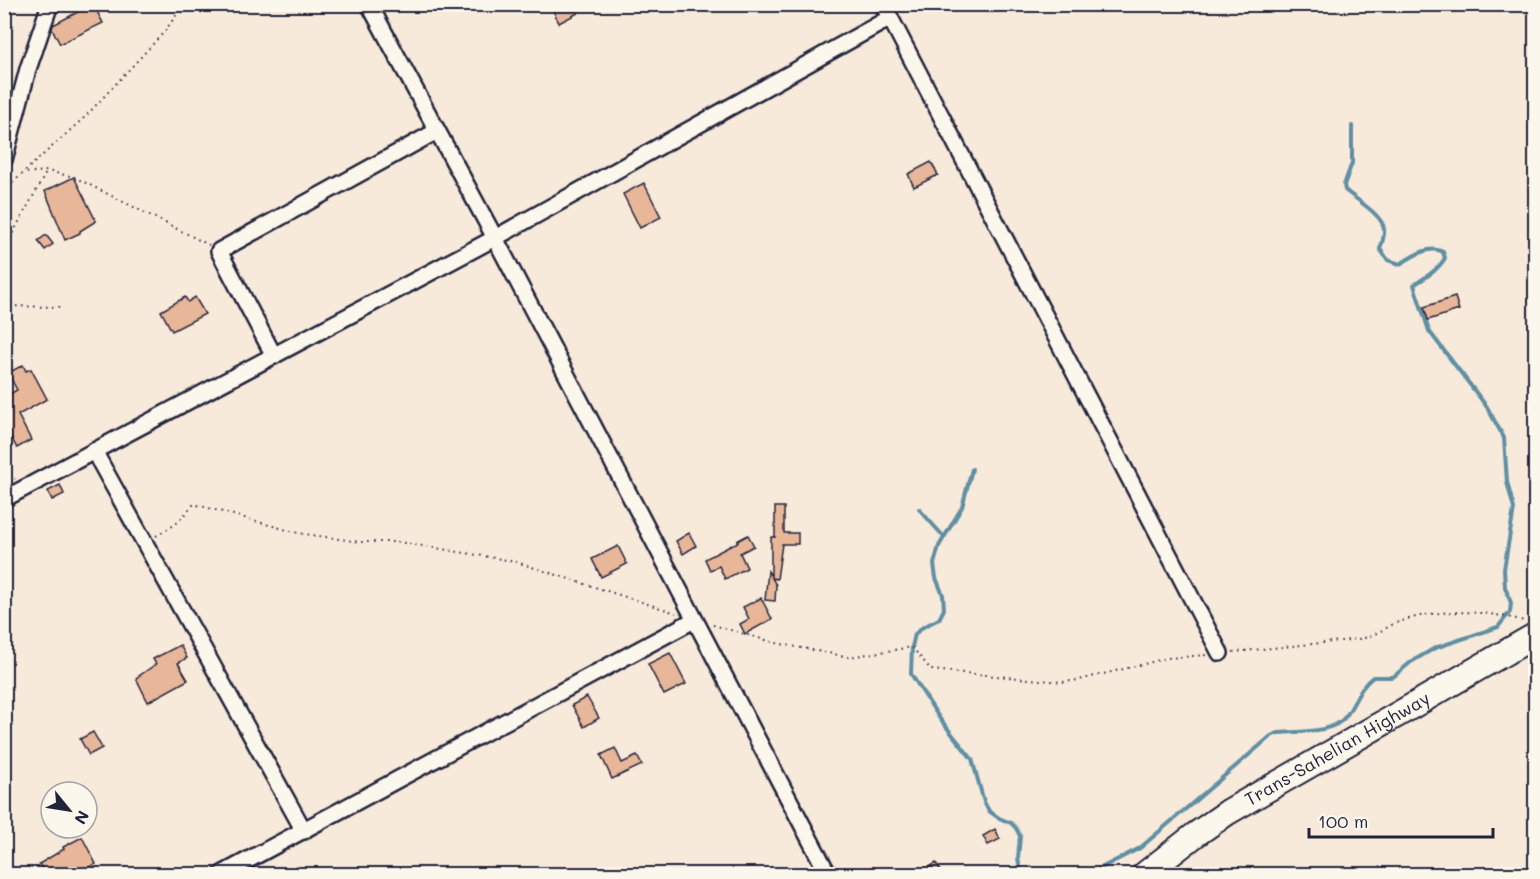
<svg xmlns="http://www.w3.org/2000/svg" width="1540" height="879" viewBox="0 0 1540 879" font-family="Mali,sans-serif">
  <rect width="100%" height="100%" fill="#f7eadb"/>
  <filter id="ink" filterUnits="userSpaceOnUse"><feTurbulence type="fractalNoise" baseFrequency=".0167" numOctaves="2"/><feDisplacementMap in="SourceGraphic" scale="12" xChannelSelector="R" yChannelSelector="G"/><feConvolveMatrix kernelMatrix="1 2 1 2 8 2 1 2 1" color-interpolation-filters="sRGB"/></filter>
  <g filter="url(#ink)">
    <g fill="none" stroke-linecap="round" stroke-linejoin="round">
      <g stroke="#608fa4" stroke-width="4">
        <path d="M972,469L962,507L939,546L934,564L936,578L943,595L944,609L939,619L923,627L915,634L912,647L911,674L940,719L972,759L984,802L989,811L999,818L1011,823L1016,828L1020,836L1018,858L1021,874"/>
        <path d="M919,509L944,537"/>
        <path d="M1089,874L1140,848L1271,736L1278,733C1298,731 1333,734 1346,716C1356,702 1359,687 1373,677H1393L1411,662L1435,648L1498,627L1510,612L1511,603L1505,587L1504,569L1514,509L1507,482L1504,438L1487,407L1429,331L1414,285C1426,277 1438,270 1445,258L1443,252C1429,244 1412,257 1400,264L1388,260L1380,249C1382,243 1385,235 1384,229C1383,215 1355,199 1345,190L1344,185L1352,163V126"/>
      </g>
    </g>
    <g fill="#e8b699" stroke="#22223b" stroke-width="1.5">
      <path d="M93,4L103,23L60,44L52,29L53,25Z"/>
      <path d="M550,4H573L578,13L559,23Z"/>
      <path d="M931,162L938,175L914,187L908,174Z"/>
      <path d="M74,177L96,221L80,231V233L65,240L45,191Z"/>
      <path d="M644,183L661,217L640,228L623,194Z"/>
      <path d="M46,235L53,244L45,250L38,241Z"/>
      <path d="M185,297L188,302L195,297L205,314L172,331L161,311Z"/>
      <path d="M1455,297L1459,310L1428,320L1424,307Z"/>
      <path d="M23,365L26,371L31,369L47,399L18,415L31,440L17,448L4,425V397L17,390L8,373Z"/>
      <path d="M60,485L64,494L52,500L48,491Z"/>
      <path d="M775,507H784V533H798V544H782L777,579L772,578L776,585L775,601L765,600L768,571L771,576V537H775Z"/>
      <path d="M689,533L696,546L683,554L676,541Z"/>
      <path d="M748,535L754,546L740,553L747,568L725,579L719,566L710,570L705,559L738,542L737,541Z"/>
      <path d="M618,546L627,564L601,577L592,559Z"/>
      <path d="M761,598L772,619L745,634L740,624L749,619L743,607Z"/>
      <path d="M180,645L187,658L178,663L188,680L148,702L136,678L156,664L153,659Z"/>
      <path d="M670,653L686,684L664,695L648,664Z"/>
      <path d="M587,697L599,718L584,727L572,705Z"/>
      <path d="M93,732L102,748L89,755L80,739Z"/>
      <path d="M615,748L622,763L637,756L642,765L612,779L601,755Z"/>
      <path d="M995,829L1000,839L988,845L983,836Z"/>
      <path d="M82,837L96,864L75,874H46L39,864L64,849L63,847Z"/>
      <path d="M936,863L941,871L936,874H918Z"/>
    </g>
    <g fill="none" stroke-linecap="round" stroke-linejoin="round">
      <g stroke="#22223b" stroke-width="20">
        <g id="minor">
          <path d="M369,4L495,238L828,874"/>
          <path d="M883,4L1220,653"/>
          <path d="M4,160L28,69L50,4"/>
          <path d="M274,356L219,251L437,131"/>
          <path d="M94,451L304,831"/>
          <path d="M4,499L495,238L890,18"/>
          <path d="M222,874L694,620"/>
        </g>
      </g>
      <g stroke="#22223b" stroke-width="28">
        <g id="trunk">
          <path id="s1" d="M1145,874L1195,835L1228,812L1536,635"/>
        </g>
      </g>
      <g stroke="#22223b" stroke-width="2" stroke-dasharray="1.5 4.5" stroke-linecap="butt">
        <path d="M25,171L85,117L165,31L184,4"/>
        <path d="M4,191L23,173L47,171L74,177L209,245"/>
        <path d="M4,249L47,171"/>
        <path d="M4,306L60,307"/>
        <path d="M4,473L15,479"/>
        <path d="M156,536L176,524L194,504L298,533L360,542H399L513,561L676,613"/>
        <path d="M713,625L776,643L849,657L912,647L931,670L1062,682L1079,680L1168,658L1206,655"/>
        <path d="M1233,652L1351,640C1357,639 1364,639 1369,636C1380,633 1389,625 1399,622C1437,608 1485,610 1524,621"/>
        <path d="M303,874L304,872"/>
      </g>
      <use href="#minor" stroke="#fbf7ec" stroke-width="15"/>
      <use href="#trunk" stroke="#fbf7ec" stroke-width="24"/>
    </g>
  </g>
  <g text-anchor="middle" stroke-width="6" stroke-linejoin="round" paint-order="stroke">
    <g font-size="18" fill="#22223b" stroke="#fbf7ec">
      <text dy="6" stroke="none"><textPath href="#s1" startOffset="230">Trans-Sahelian Highway</textPath></text>
    </g>
  </g>
  <rect width="1540" height="879" fill="none" stroke="#fbf7ec" stroke-width="24"/>
  <rect x="12" y="12" width="1516" height="855" fill="none" stroke="#22223b" stroke-width="2" filter="url(#ink)"/>
  <g transform="translate(69 810) rotate(120)"><circle r="28" fill="#fbf7ec" stroke="#a4a2a5" stroke-width="1.5"/>
  <path d="M0-4.5L10 22L0 15L-10 22Z" fill="#22223b"/>
  <text y="-9" font-size="16" font-weight="bold" text-anchor="middle" fill="#22223b">N</text>
  </g>
  <path d="M1309 828v9h184v-9" fill="none" stroke="#22223b" stroke-width="3"/>
  <text x="1318" y="828" font-size="18" fill="#22223b" stroke="#fbf7ec" stroke-width="4.5" paint-order="stroke">100 m</text>
</svg>
